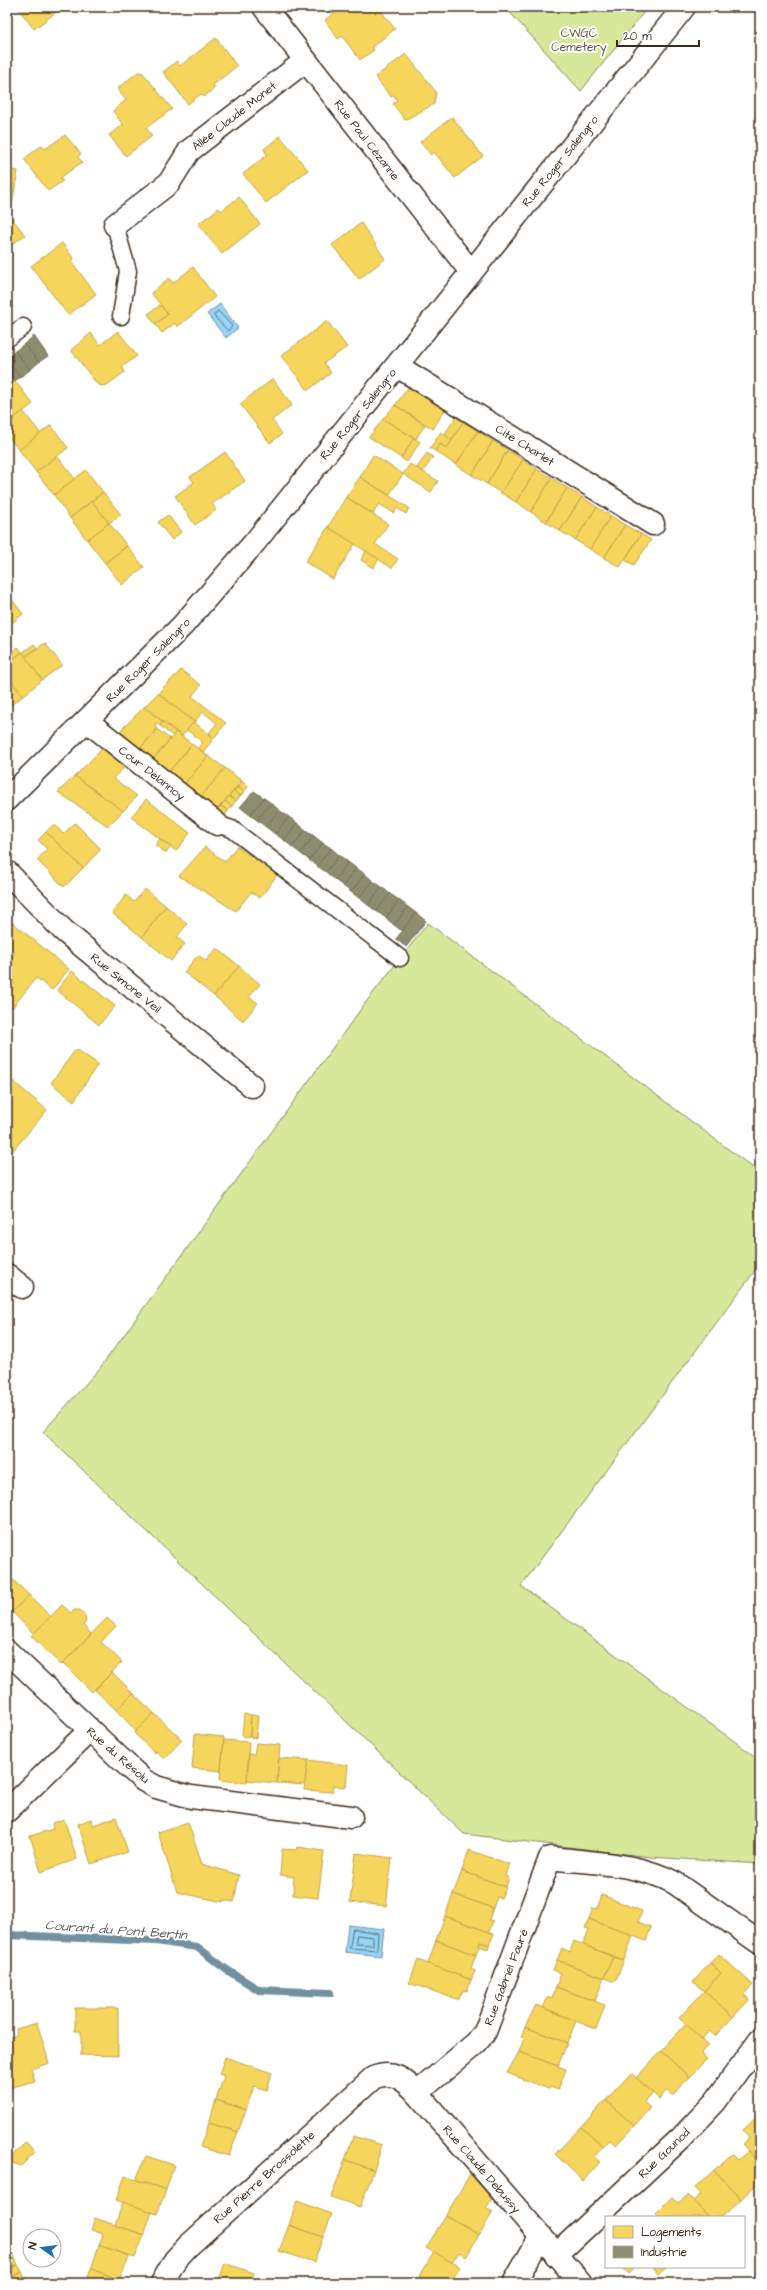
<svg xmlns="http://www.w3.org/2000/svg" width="767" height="2290" viewBox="0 0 767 2290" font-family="'Architects Daughter',sans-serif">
  <rect width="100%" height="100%" fill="#fff"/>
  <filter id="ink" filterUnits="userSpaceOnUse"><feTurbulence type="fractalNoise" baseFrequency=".025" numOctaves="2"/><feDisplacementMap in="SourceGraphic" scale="8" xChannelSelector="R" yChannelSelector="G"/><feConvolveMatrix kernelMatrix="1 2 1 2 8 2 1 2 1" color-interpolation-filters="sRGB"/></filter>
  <g filter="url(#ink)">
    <g fill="#d7e89b" stroke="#89895c">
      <path d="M505,7H648L581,91Z"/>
      <path d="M428,923L760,1173V1264L521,1586L760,1760V1864L650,1857L464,1834L43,1432L100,1368L366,1002Z"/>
    </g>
    <g fill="#95d5f7" stroke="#7191a0">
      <path d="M220,304L238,328L226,338L207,314Z"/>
      <path d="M348,1925L384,1929L381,1956L345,1952Z"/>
    </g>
    <g fill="#f6d55c" stroke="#bea249">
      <path d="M17,7H63L34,29Z"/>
      <path d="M342,7H349L354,13L363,7H378L395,29L372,47L374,50L360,60L342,36L338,39L325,20Z"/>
      <path d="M216,38L237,66L213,85L215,88L204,97L201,94L188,104L163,72L177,61L180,66Z"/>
      <path d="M406,54L436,92L434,104L405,120L393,104L397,100L394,95L391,97L375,77Z"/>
      <path d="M138,72L143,73L172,109L146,128L152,136L126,156L109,135L123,125L113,111L126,100L117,89Z"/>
      <path d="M452,117L483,156L455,178L434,152L431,155L420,142Z"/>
      <path d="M65,135L81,154L78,157L82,162L60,178L63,181L48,191L24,159L42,145L45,149Z"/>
      <path d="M280,136L308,170L266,203L243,174L267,155L264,149Z"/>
      <path d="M7,169L18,171L10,216L25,235L7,248Z"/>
      <path d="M239,197L260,224L222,254L198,224L219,208L221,211Z"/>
      <path d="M361,223L385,259L359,279L332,245Z"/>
      <path d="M62,243L74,259L71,261L96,294L68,315L31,266Z"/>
      <path d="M193,267L215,297L177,327L175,323L162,333L155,324L168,314L151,293L169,278L173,283Z"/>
      <path d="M160,305L168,314L155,324L148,314Z"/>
      <path d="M327,321L347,347L324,363L331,373L308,390L281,356Z"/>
      <path d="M118,331L137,356L122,367L125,372L107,385L102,386L97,384L71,350L91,333L100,345Z"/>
      <path d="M273,379L292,405L272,420L282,434L270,443L240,404Z"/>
      <path d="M15,381L33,404L7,424V387Z"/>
      <path d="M411,384L446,408L433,429L395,405Z"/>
      <path d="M395,405L425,425L416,439L383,419Z"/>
      <path d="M23,411L41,434L19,450L7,435V424Z"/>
      <path d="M456,417L463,422L452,440L444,435Z"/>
      <path d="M383,419L414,438L401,458L369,437Z"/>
      <path d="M463,422L478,431L456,465L435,451L440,444L447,448Z"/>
      <path d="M51,425L68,448L36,472L19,450Z"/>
      <path d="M478,431L493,441L472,475L456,465Z"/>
      <path d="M441,432L452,440L447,448L440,444L435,451L430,448Z"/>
      <path d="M414,438L420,442L407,462L401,458Z"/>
      <path d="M493,441L508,450L487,484L472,475Z"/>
      <path d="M508,450L523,460L501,493L487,484Z"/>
      <path d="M225,452L245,481L212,504L216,510L195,525L175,496L194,482L190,477Z"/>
      <path d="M427,453L433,457L423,472L417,468Z"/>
      <path d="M373,455L403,474L389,495L360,477Z"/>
      <path d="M57,456L75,479L54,495L36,472Z"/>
      <path d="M523,460L537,469L516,502L501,493Z"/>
      <path d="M410,464L438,481L431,492L403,474Z"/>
      <path d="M537,469L552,478L531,512L516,502Z"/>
      <path d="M86,470L103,492L70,518L54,495Z"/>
      <path d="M360,477L409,508L406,514L397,508L394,513L379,504L373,514L346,497Z"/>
      <path d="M552,478L567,488L546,522L531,512Z"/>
      <path d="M567,488L582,497L560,531L546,522Z"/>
      <path d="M103,492L121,515L109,523L92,501Z"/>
      <path d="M346,497L388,524L375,544L398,559L392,568L328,527Z"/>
      <path d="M582,497L597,507L575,540L560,531Z"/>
      <path d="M92,501L109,523L87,540L70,518Z"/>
      <path d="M597,507L611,516L590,549L575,540Z"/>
      <path d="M168,515L181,532L172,540L158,522Z"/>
      <path d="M611,516L625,525L604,558L590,549Z"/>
      <path d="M109,523L127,546L105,563L87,540Z"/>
      <path d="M625,525L641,534L620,567L604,558Z"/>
      <path d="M328,527L355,544L333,579L305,562Z"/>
      <path d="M641,534L651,540L634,565L625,560Z"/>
      <path d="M127,546L144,567L122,585L105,563Z"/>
      <path d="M366,551L379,559L373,568L361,560Z"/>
      <path d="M7,593L23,614L7,627Z"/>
      <path d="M45,643L62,665L42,680L25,657Z"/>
      <path d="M34,644L37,648L25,657L22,653Z"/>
      <path d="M18,647L22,652L7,664V656Z"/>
      <path d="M22,652L42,680L23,696L7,675V664Z"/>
      <path d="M181,670L201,685L192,696L226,723L214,738L209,733L217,723L203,712L194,722L158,693Z"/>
      <path d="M7,675L23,696L7,708Z"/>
      <path d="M158,693L194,722L182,736L144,707Z"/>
      <path d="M144,707L163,722L160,726L157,723L155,726L157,729L139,750L118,733Z"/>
      <path d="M163,722L176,732L173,736L160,726Z"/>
      <path d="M194,722L214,738L203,752L198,748L202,742L187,730Z"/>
      <path d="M157,729L170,739L152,761L139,750Z"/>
      <path d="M176,732L192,744L168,773L152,761Z"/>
      <path d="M192,744L208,756L183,786L168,773Z"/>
      <path d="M104,747L127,765L113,778L137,796L123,811L75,776Z"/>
      <path d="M208,756L225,768L199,799L183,786Z"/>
      <path d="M225,768L242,781L215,812L199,799Z"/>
      <path d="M75,776L123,811L108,826L58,792Z"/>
      <path d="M242,781L248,787L244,792L238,787Z"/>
      <path d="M238,787L244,792L240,796L234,791Z"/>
      <path d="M234,791L240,796L236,801L229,796Z"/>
      <path d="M229,796L236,801L232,806L225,801Z"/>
      <path d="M146,799L190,833L176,851L131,817Z"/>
      <path d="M225,801L232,806L228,811L221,806Z"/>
      <path d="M221,806L228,811L224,816L216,811Z"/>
      <path d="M75,823L101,849L83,868L46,832L54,824L63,834Z"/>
      <path d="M46,832L83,868L64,887L37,860L47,849L38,840Z"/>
      <path d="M160,839L171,847L166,853L155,845Z"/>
      <path d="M237,846L277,875L260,898L251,892L236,911L179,876L205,847L225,862Z"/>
      <path d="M145,889L166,906L142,937L112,913L126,895L134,902Z"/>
      <path d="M166,906L187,924L177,937L185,944L171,961L142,937Z"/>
      <path d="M7,918L69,969L52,990L36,978L12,1008L7,1004V963L15,953L7,946Z"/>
      <path d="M217,948L239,966L214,996L184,972L198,955L206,961Z"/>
      <path d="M239,966L260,984L249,997L258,1003L243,1021L214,996Z"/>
      <path d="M72,971L115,1006L99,1025L57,990Z"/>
      <path d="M76,1049L98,1064L74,1101L51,1083Z"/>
      <path d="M7,1076L47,1110L11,1153L7,1150Z"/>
      <path d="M9,1576L29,1595L12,1612L7,1608V1577Z"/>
      <path d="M29,1595L51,1617L34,1634L12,1612Z"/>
      <path d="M62,1605L71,1613L74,1610H80L85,1616L86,1622L83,1625L91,1634L61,1665L31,1636Z"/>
      <path d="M107,1618L116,1626L101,1642L122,1662L92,1692L63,1663Z"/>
      <path d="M112,1672L133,1693L116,1710L95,1690Z"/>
      <path d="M133,1693L154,1713L136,1731L116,1710Z"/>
      <path d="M7,1700L14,1706L7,1713Z"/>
      <path d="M154,1713L182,1740L164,1759L156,1751L155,1753L134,1733Z"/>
      <path d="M244,1714L251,1715L250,1737L242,1736Z"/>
      <path d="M251,1715H258L256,1738L250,1737Z"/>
      <path d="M195,1734L224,1737L221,1771L192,1768Z"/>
      <path d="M224,1740L249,1742L247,1783L220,1780Z"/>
      <path d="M256,1743L280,1745L277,1783L247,1780L249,1754L254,1755Z"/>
      <path d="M279,1758L308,1760L305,1785L277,1783Z"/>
      <path d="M308,1760L348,1765L346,1787L333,1786L332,1792L304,1790Z"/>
      <path d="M116,1817L128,1852L91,1864L78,1824L91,1819L93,1825Z"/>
      <path d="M64,1819L77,1859L41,1872L30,1836L53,1829L52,1823Z"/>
      <path d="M188,1822L202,1864L239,1875L234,1902L223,1900V1902L177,1892L158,1832Z"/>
      <path d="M298,1847L324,1851L318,1898L293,1895L294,1877L280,1875L282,1849L297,1850Z"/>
      <path d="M469,1850L509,1864L505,1876L509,1878L506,1887L462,1871Z"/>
      <path d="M356,1853L392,1858L386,1906L350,1902Z"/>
      <path d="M462,1871L506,1887L501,1898L497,1897L493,1908L453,1894Z"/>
      <path d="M453,1894L493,1908L489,1920L493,1921L489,1932L445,1916Z"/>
      <path d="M602,1895L642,1911L638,1922L651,1927L646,1941L589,1919L593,1908L597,1909Z"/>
      <path d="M445,1916L494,1934L489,1945L480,1942L476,1955L436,1940Z"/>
      <path d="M589,1919L633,1936L624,1960L583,1945L589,1929L585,1928Z"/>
      <path d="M436,1940L476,1955L471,1968L475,1971L471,1980L428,1964Z"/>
      <path d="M574,1941L613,1957L604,1978L557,1960L562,1948L570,1952Z"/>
      <path d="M480,1942L489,1945L488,1949L479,1946Z"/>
      <path d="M719,1954L753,1985L744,1994L750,1999L733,2017L704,1991L721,1973L710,1963Z"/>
      <path d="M613,1957L624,1960L615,1982L604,1978Z"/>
      <path d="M418,1960L471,1980L467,1991L463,1990L459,1999H456L409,1983Z"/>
      <path d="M557,1960L604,1978L595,2001L556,1987L561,1973L553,1970Z"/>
      <path d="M710,1963L721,1973L704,1991L693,1982Z"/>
      <path d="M556,1987L605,2005L596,2029L543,2008L548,1996L552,1998Z"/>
      <path d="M704,1991L733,2017L715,2036L709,2031L702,2039L679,2018Z"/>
      <path d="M536,2005L576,2021L567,2043L525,2027Z"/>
      <path d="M75,2008H118V2056L81,2055V2031H75Z"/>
      <path d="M37,2023L49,2063L31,2069L35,2081L9,2088L7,2082V2038L17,2035L16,2029Z"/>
      <path d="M686,2024L708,2045L701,2053L707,2059L689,2077L661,2051Z"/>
      <path d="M525,2027L567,2043L558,2066L519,2052L524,2038L521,2037Z"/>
      <path d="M661,2051L689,2077L673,2096L667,2090L659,2099L636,2078Z"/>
      <path d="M519,2052L566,2069L558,2090L550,2087L549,2089L507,2073Z"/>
      <path d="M225,2057L272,2073L267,2090L254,2086L246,2110L216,2100L224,2076L219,2074Z"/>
      <path d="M631,2073L653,2093L644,2102L650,2108L634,2126L606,2100Z"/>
      <path d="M216,2100L246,2110L238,2132L209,2123Z"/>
      <path d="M606,2100L634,2126L616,2145L610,2140L603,2147L581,2127Z"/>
      <path d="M760,2114V2164L742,2144L749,2137L743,2130Z"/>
      <path d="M209,2123L238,2132L229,2156L200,2147Z"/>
      <path d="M581,2127L603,2147L594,2157L600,2162L583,2181L555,2154Z"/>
      <path d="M353,2136L382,2145L374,2170L345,2160Z"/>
      <path d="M26,2142L35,2152L21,2166L7,2161Z"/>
      <path d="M748,2151L760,2164V2181L741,2199L714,2170L732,2154L738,2160Z"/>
      <path d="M146,2156L174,2165L166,2190L136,2180Z"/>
      <path d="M345,2160L374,2170L360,2207L331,2197Z"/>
      <path d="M714,2170L741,2199L722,2217H708L693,2201L701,2194L695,2188Z"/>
      <path d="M470,2174L492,2199L486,2208L493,2212L479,2235L446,2215Z"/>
      <path d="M125,2176L166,2190L157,2214L116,2200Z"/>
      <path d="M688,2195L708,2217H659L656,2213L672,2197L678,2203Z"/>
      <path d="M297,2201L332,2214L323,2237L289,2225Z"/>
      <path d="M123,2202L152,2212L144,2235L115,2225Z"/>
      <path d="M446,2215L479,2235L466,2257L459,2252L452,2263L426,2248Z"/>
      <path d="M95,2218L144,2235L135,2258L99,2245L103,2234L91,2230Z"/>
      <path d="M289,2225L323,2237L314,2262L279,2251Z"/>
      <path d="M99,2245L128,2256L120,2280L91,2269Z"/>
      <path d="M10,2247L14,2256L7,2259V2248Z"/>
      <path d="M434,2252L460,2267L454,2277L460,2281L459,2283H416Z"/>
      <path d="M14,2256L18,2265L7,2270V2259Z"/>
      <path d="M225,2263L254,2273L251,2283H218Z"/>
      <path d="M18,2265L22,2272L7,2279V2270Z"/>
      <path d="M621,2267H635L628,2274Z"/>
      <path d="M653,2267H667L659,2274Z"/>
      <path d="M91,2269L120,2280L119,2283H86Z"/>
      <path d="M22,2272L27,2282L7,2283V2279Z"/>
    </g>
    <g fill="#8c8c6e" stroke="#746f56">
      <path d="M34,336L48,356L39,362L24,344Z"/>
      <path d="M24,344L39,362L30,370L15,351Z"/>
      <path d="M15,351L30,370L20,377L7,361V357Z"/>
      <path d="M7,361L20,377L10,385L7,381Z"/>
      <path d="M254,791L264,798L250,815L240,807Z"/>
      <path d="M264,798L271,803L257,820L250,815Z"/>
      <path d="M271,803L279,810L266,827L257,820Z"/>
      <path d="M279,810L289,817L275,834L266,827Z"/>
      <path d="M289,817L297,823L284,840L275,834Z"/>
      <path d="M297,823L306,830L292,847L284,840Z"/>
      <path d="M306,830L314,836L300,853L292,847Z"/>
      <path d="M314,836L323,843L309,860L300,853Z"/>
      <path d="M323,843L331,848L317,866L309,860Z"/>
      <path d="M331,848L339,855L326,872L317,866Z"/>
      <path d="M339,855L348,862L335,880L326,872Z"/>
      <path d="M348,862L356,868L343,886L335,880Z"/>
      <path d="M356,868L365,874L351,892L343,886Z"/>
      <path d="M365,874L373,881L359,898L351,892Z"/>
      <path d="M373,881L382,887L368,905L359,898Z"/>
      <path d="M382,887L390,894L376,911L368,905Z"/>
      <path d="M390,894L399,900L386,918L376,911Z"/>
      <path d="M399,900L408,907L394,925L386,918Z"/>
      <path d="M408,907L416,913L402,931L394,925Z"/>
      <path d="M416,913L426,921L406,947L396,939Z"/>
    </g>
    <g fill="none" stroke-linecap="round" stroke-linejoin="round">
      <g stroke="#5f6e75" stroke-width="1">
        <path d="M218,311L232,326L228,331L214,316Z"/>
        <path d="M353,1929L378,1933L377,1950L350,1948Z"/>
        <path d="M357,1935L373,1937V1945L356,1944Z"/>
      </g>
      <path stroke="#7191a0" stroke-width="8" d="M7,1935L156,1941L197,1947L227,1970L259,1990L330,1993"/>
      <g stroke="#3b2a1e" stroke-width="19">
        <g id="service">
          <path d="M115,225L128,271L121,316"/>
          <path d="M7,339L23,327"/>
          <path d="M217,824L232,829L400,958"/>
        </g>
      </g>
      <g stroke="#3b2a1e" stroke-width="25">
        <g id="minor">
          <path d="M264,7L471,272"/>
          <path d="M115,225L169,183L189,151L305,61"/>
          <path d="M397,366L653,524"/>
          <path d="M87,721L217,824"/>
          <path d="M7,799L182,626L255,542L684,7"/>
          <path d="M7,872L64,931L252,1086"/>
          <path d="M7,1275L22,1287"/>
          <path d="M7,1651L131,1769L143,1780L156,1787L191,1797L351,1817"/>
          <path d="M7,1811L89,1731"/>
          <path d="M417,2093L476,2043L485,2032L550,1858C592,1863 638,1863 675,1883L760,1943"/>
          <path d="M556,2255L681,2138L715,2102L760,2040"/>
          <path d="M162,2283L175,2260L187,2247L373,2078C393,2070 404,2079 417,2093L581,2283"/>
          <path d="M514,2283L541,2236"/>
        </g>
      </g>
      <use href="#service" stroke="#fff" stroke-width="16"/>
      <use href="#minor" stroke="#fff" stroke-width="22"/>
    </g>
  </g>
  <g text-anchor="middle" stroke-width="4" stroke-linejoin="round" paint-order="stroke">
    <g font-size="12" fill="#625a3d" stroke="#fff">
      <text x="579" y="37">CWGC<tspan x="579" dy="14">Cemetery</tspan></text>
    </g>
    <g font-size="12" fill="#3b2a1e" stroke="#fff">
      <text transform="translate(234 116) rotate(-38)" y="4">Allée Claude Monet</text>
      <text transform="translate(367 140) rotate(52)" y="4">Rue Paul Cézanne</text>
      <text transform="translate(560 161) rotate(-51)" y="4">Rue Roger Salengro</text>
      <text transform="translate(358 414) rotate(-51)" y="4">Rue Roger Salengro</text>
      <text transform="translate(525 445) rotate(32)" y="4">Cité Charlet</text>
      <text transform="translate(148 660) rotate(-45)" y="4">Rue Roger Salengro</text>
      <text transform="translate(152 773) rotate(38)" y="4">Cour Delannoy</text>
      <text transform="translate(126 983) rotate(39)" y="4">Rue Simone Veil</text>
      <text transform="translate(118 1755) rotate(41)" y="4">Rue du Résolu</text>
      <text transform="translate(506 1977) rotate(-69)" y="4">Rue Gabriel Fauré</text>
      <text transform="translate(664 2153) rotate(-44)" y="4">Rue Gounod</text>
      <text transform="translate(482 2169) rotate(49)" y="4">Rue Claude Debussy</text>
      <text transform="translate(264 2177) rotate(-42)" y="4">Rue Pierre Brossolette</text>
    </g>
    <g font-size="13" font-style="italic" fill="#565d5f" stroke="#fff">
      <text transform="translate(116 1929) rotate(4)" y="5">Courant du Pont Bertin</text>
    </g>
  </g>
  <rect width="767" height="2290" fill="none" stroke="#fff" stroke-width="24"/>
  <rect x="12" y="12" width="743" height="2266" fill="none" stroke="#3b2a1e" stroke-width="1.5" filter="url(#ink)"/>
  <rect x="605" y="2216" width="140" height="52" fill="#ffffff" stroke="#b1aaa5"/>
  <rect x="613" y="2226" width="20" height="12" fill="#f6d55c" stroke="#b1aaa5"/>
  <text x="641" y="2236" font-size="12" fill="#3b2a1e">Logements</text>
  <rect x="613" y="2246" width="20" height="12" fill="#8c8c6e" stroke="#b1aaa5"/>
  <text x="641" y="2256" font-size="12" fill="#3b2a1e">Industrie</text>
  <g transform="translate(42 2248) rotate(284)"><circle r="19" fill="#ffffff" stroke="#b1aaa5"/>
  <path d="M0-3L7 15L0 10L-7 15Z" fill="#1f6fb2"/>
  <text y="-6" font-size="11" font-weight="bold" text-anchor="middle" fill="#3b2a1e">N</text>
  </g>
  <path d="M617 40v6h82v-6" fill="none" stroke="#3b2a1e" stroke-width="2"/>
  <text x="623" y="40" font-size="12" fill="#3b2a1e" stroke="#ffffff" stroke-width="3" paint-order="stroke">20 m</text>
</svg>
